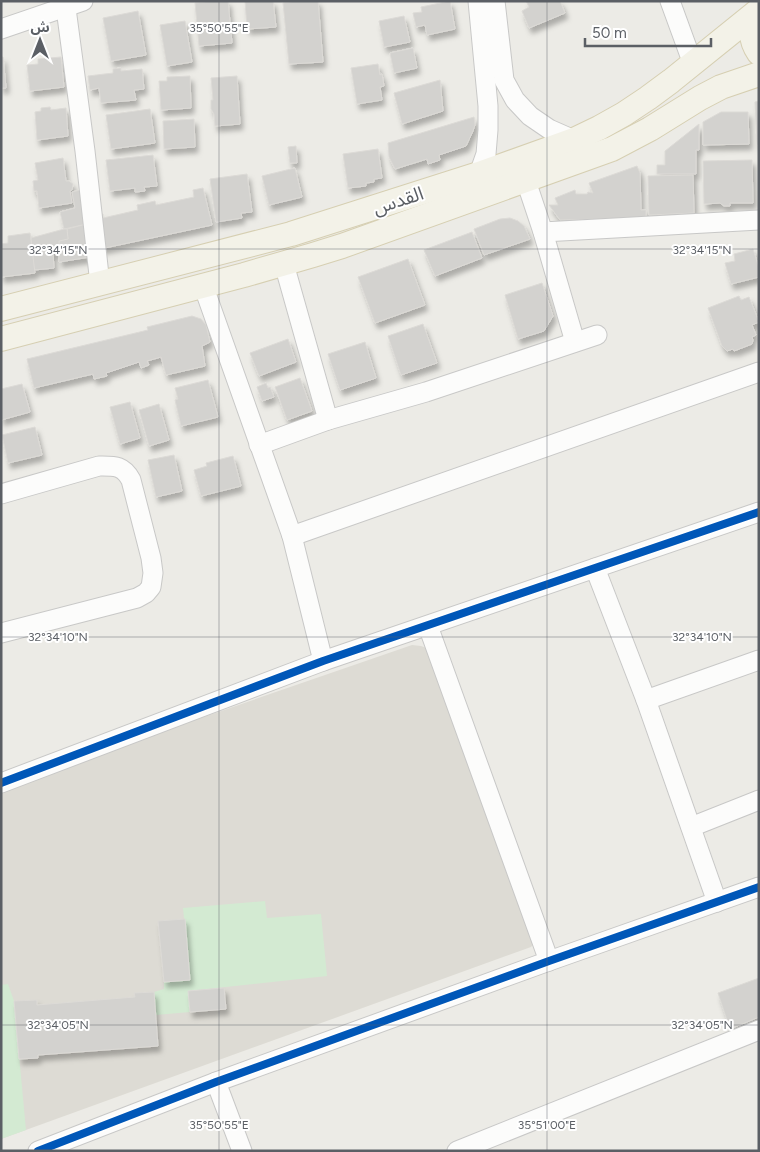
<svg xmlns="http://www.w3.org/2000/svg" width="760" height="1152" viewBox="0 0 760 1152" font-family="Figtree,'Noto Sans Arabic',sans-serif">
  <defs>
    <filter id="shadow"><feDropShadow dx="3" dy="5.5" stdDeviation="2.5" flood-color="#0004"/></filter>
  </defs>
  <rect width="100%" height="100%" fill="#ecebe6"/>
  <path fill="#dddbd4" d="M412,645L421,646L429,649L535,942L531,947L1,1139V787Z"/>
  <g fill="#d3ead2">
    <path d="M265,901L267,918L321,914L327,976L189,991L190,1012L156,1015L154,992L164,989V982L190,980L183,908Z"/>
    <path d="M8,984L14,1001L26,1130L1,1139V985Z"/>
  </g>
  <g fill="#d3d2cf" stroke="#dcdad6" filter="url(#shadow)">
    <path d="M217,1H228L232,43L199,46L195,3Z"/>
    <path d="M245,1H273L276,27L247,29Z"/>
    <path d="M296,1H318L323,62L289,64L283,3Z"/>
    <path d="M450,1L455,29L427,35L425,25L416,27L413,13L422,12L421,7Z"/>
    <path d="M526,1H560L565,13L529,28L522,11L529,7Z"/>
    <path d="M138,11L146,55L111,61L103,18Z"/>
    <path d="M404,16L410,42L384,47L379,21Z"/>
    <path d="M185,21L192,62L167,66L160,25Z"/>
    <path d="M413,48L417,68L394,73L390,53Z"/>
    <path d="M1,57H3L6,88H1Z"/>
    <path d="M61,57L64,87L30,91L27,65L38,64V59Z"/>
    <path d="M378,64L380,75L382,74L384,86L380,87L382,100L357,104L351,68Z"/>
    <path d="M121,68V71L142,69L144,89L134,90L136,100L101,103L99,88L90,90L88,76L113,73V69Z"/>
    <path d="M190,76L191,108L161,110L159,81H167V77Z"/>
    <path d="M237,76L240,124L215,126L214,114L211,109V100H213L211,78Z"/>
    <path d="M440,80L443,111L402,124L394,93Z"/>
    <path d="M759,101V145H757L755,102Z"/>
    <path d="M50,107L51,110L66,108L68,136L37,140L35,112L41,111V108Z"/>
    <path d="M150,109L155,143L111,149L106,115Z"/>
    <path d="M721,112H748L749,144L703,145V122Z"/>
    <path d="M474,117L475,125L473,131L466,146L439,155L440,160L428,164L427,159L395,169L389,157L388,143Z"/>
    <path d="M194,119L195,147L164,149L163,121Z"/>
    <path d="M699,124V150H696V174H657V165H665V151Z"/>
    <path d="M296,146L297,163H290L288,147Z"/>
    <path d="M378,149L382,178L374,179V182L366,183V186L348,188L343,154Z"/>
    <path d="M153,155L157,186L144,187L145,191L135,192V188L110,191L106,160Z"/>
    <path d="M63,158L66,181H69L73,184L72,190L70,191L72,203L39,208L37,191H34L33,181L38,180L35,163Z"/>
    <path d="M752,160L753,203H730V206H724L720,203L704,204L703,161Z"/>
    <path d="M637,166L640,173L641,210H646V218L560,220L549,205H558L555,198L575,190L576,194H587L588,192L593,193L589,183Z"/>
    <path d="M295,168L302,197L269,205L262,176Z"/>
    <path d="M247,174L252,212L241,213L242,218L216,222L210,179Z"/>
    <path d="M693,175L694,213L649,215L648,176Z"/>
    <path d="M203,188L212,225L100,249L93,216L103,214V218L138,210L137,205L155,201L156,205L194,197L193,190Z"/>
    <path d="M84,189L91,223L64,229L60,212L75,208L72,192Z"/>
    <path d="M510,218L518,221L524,226L530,239L484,255L474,229L500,219Z"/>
    <path d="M91,223L90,257L59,262V241L68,239L67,229Z"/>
    <path d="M64,229H67L68,239L59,241V253H53L54,268L34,270L31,238Z"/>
    <path d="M472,232L482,258L435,276L424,250Z"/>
    <path d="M30,233L35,273L1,277V244L8,243V236Z"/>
    <path d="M753,249L759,268V277L731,284L725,263L735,261L734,254Z"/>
    <path d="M408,259L425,305L375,323L358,277Z"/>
    <path d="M542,283L553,316L544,331L518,339L505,295Z"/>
    <path d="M739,296L741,300L749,297L759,322L752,325L756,335L752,337L753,340L752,344L734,351L733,349L727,351L722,346L708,308Z"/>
    <path d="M192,316L201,319L206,325L210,342L202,346L205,366L166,375L161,357L147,361L149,365L141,368L139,362L106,373L107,376L94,379L93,374L34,388L27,359L148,330L147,327Z"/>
    <path d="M423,324L437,363L401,375L388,336Z"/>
    <path d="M288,339L296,362L259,376L250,353Z"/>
    <path d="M365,342L376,378L340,390L328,354Z"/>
    <path d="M300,378L312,411L287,420L275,387Z"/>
    <path d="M208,380L218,417L181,426L175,400L178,399L175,388Z"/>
    <path d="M266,383L268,388L270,387L274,397L262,401L257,387Z"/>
    <path d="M22,384L30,412L1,420V389Z"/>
    <path d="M130,402L140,438L120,444L110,407Z"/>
    <path d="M159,404L169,440L149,446L139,410Z"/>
    <path d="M35,427L42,455L8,463L2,435Z"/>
    <path d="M174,455L182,491L156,497L148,460Z"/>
    <path d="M233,456L241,486L201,496L194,470L207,466L206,463Z"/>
    <path d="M185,919L190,980L164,982L158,921Z"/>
    <path d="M759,978V1017L730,1029L718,993Z"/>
    <path d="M224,988L226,1009L190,1012L188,991Z"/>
    <path d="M154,992L158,1046L38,1055V1058L19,1059L14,1001L37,1000V1005L135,997L134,993Z"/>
  </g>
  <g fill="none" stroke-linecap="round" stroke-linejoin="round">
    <g stroke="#c8c8c7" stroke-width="21">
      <g id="minor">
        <path d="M65,1L85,151L100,284"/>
        <path d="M478,1L488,106V130L486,154L479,174"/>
        <path d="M495,1L504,80L515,100L530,116L549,129L574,140"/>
        <path d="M670,1L693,64"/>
        <path d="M1,29L83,1"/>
        <path d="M526,181L543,232L575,342"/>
        <path d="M543,232L759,220"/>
        <path d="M284,264L328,420"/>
        <path d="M203,285L292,536L323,661"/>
        <path d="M259,445L328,420L426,392L597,335"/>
        <path d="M1,494L99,466C114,466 123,465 131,480L151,558L153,573L151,587L146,593L137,598L1,633"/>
        <path d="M292,536L759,372"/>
        <path d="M595,568L646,700L717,902"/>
        <path d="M428,626L549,961"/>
        <path d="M646,700L759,660"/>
        <path d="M1,783L323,661L759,512"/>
        <path d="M691,827L759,800"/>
        <path d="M216,1082L242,1151"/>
        <path d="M38,1151L216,1082L549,961L759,887"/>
        <path d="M457,1151L759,1030"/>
      </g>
    </g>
    <g stroke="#d6cfb2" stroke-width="26">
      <g id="major">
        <path d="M759,12C749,25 750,40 759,53"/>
        <path d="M1,309L291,234L479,174L574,140L599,128L624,114L648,98L671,81L759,10"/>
        <path d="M1,339L244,275L313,255L342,246L612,149L650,129L700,98L721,87L759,74"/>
      </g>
    </g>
    <use href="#minor" stroke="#fcfcfb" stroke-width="19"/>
    <use href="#major" stroke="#f3f2e8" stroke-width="24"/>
    <g stroke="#fff" stroke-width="11">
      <g id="cycleway">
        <path d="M1,783L323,661L759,512"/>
        <path d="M38,1151L216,1082L549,961L759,887"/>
      </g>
    </g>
    <use href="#cycleway" stroke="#0057b8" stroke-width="8"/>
  </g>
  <path fill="none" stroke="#5b5f65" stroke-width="1" stroke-opacity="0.45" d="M219,1V1151M547,1V1151M1,249H759M1,637H759M1,1025H759"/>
  <g text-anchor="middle" stroke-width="4" stroke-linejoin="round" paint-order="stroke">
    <g font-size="19" fill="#5b5f65" stroke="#fff">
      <text transform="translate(398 200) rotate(-18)" y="7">القدس</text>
    </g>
  </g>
  <g font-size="12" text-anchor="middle" fill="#5b5f65" stroke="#fff" stroke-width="4" stroke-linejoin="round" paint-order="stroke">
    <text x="219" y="32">35°50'55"E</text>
    <text x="58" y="254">32°34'15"N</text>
    <text x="702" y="254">32°34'15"N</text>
    <text x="58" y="641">32°34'10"N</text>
    <text x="702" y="641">32°34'10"N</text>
    <text x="58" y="1029">32°34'05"N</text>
    <text x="702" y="1029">32°34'05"N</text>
    <text x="219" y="1129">35°50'55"E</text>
    <text x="547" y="1129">35°51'00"E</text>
  </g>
  <rect width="760" height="1152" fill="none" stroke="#5b5f65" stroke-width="5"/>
  <g transform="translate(40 40)" stroke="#ffffff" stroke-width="4" paint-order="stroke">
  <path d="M0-4L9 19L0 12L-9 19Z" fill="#5b5f65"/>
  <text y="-8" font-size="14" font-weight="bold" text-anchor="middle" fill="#5b5f65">ش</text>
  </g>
  <path d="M585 38v8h126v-8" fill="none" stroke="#5b5f65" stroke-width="2.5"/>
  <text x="592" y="38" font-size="15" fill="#5b5f65" stroke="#ffffff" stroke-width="4" paint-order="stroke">50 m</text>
</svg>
